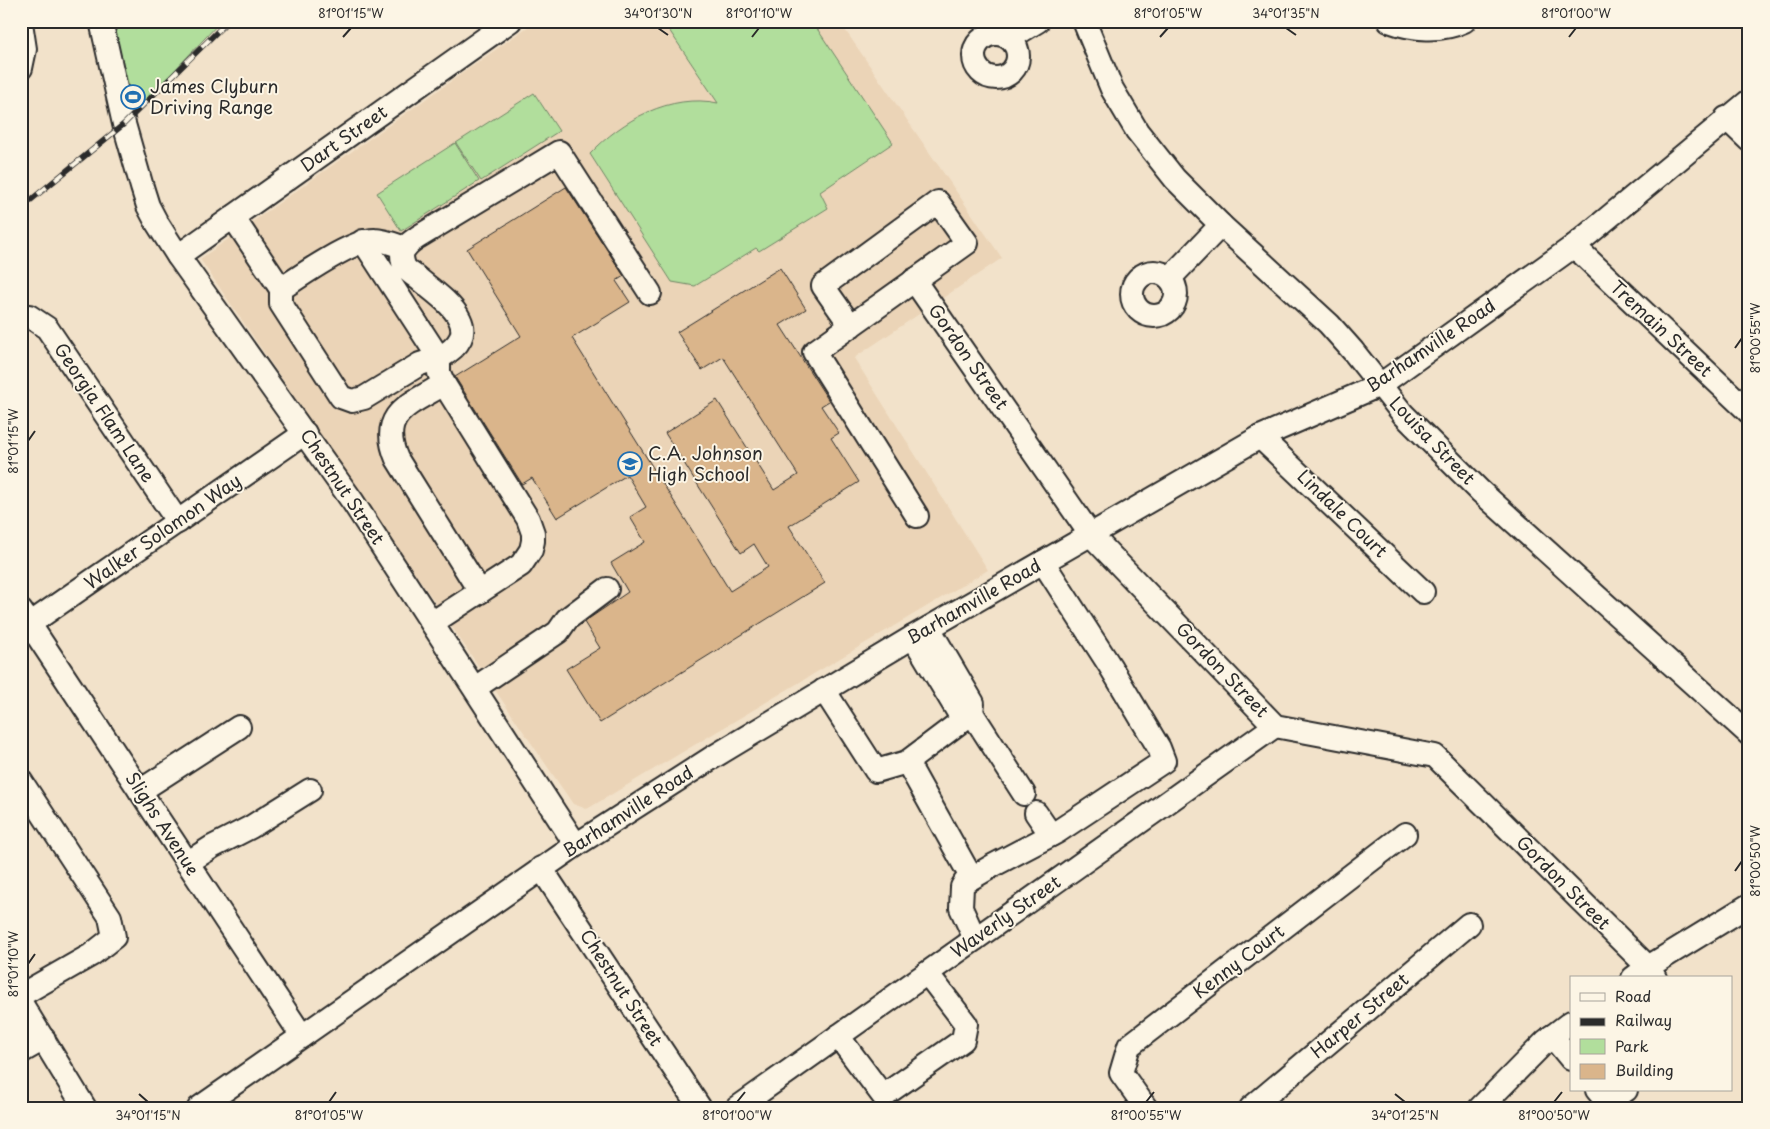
<svg xmlns="http://www.w3.org/2000/svg" width="1770" height="1129" viewBox="0 0 1770 1129" font-family="'Playpen Sans',sans-serif">
  <rect width="100%" height="100%" fill="#f2e2ca"/>
  <filter id="ink" filterUnits="userSpaceOnUse"><feTurbulence type="fractalNoise" baseFrequency=".02" numOctaves="2"/><feDisplacementMap in="SourceGraphic" scale="10" xChannelSelector="R" yChannelSelector="G"/><feConvolveMatrix kernelMatrix="1 2 1 2 8 2 1 2 1" color-interpolation-filters="sRGB"/></filter>
  <g filter="url(#ink)">
    <path fill="#ebd4b7" d="M536,21H839L1002,258L854,358L988,570L587,809L573,804L200,259Z"/>
    <g fill="#b1de9c" stroke="#6e8464">
      <path d="M101,21H221L124,124Z"/>
      <path d="M663,21H812L893,143L820,192L828,208L759,251L756,248L695,286L672,282L590,154C622,120 670,93 718,103Z"/>
      <path d="M534,93L559,131L481,181L456,143Z"/>
      <path d="M455,143L479,181L401,231L377,193Z"/>
    </g>
    <path fill="#dab58b" stroke="#2b2b2b" d="M566,187L624,276L616,281L630,302L572,338L730,591L768,567L754,544L741,553L665,433L717,400L774,490L798,475L723,357L702,370L677,332L780,268L806,309L780,325L829,401L821,406L839,433L831,438L859,482L789,526L825,583L600,723L566,669L600,648L584,622L628,592L611,563L645,542L630,517L646,507L627,475L557,518L532,478L522,484L455,377L521,336L467,249Z"/>
    <g fill="none" stroke-linecap="round" stroke-linejoin="round">
      <g stroke="#2b2b2b" stroke-width="26">
        <g id="minor">
          <path d="M101,21L124,124L142,187L148,206L157,223L178,256L353,502L576,845"/>
          <path d="M1084,21L1112,89L1137,131L1175,179L1221,225L1329,324L1353,351L1403,414L1480,491L1749,734"/>
          <path d="M1389,21C1413,30 1441,32 1464,21"/>
          <path d="M21,23L25,49L21,68"/>
          <circle cx="996" cy="56" r="22"/>
          <path d="M1010,38L1038,21"/>
          <path d="M1726,118L1749,140"/>
          <path d="M233,217L281,289V304L341,397L352,401L364,398L420,364L439,358V373L444,384L528,519L533,533V541L531,550L521,565L432,623"/>
          <path d="M363,241L439,358C488,331 449,303 421,281C417,277 410,273 406,269C403,265 402,258 402,254C404,246 412,241 418,237L559,152L650,293"/>
          <path d="M1574,246L1749,412"/>
          <path d="M178,256L510,21"/>
          <circle cx="1154" cy="294" r="22"/>
          <path d="M1170,278L1221,225"/>
          <path d="M914,280L1090,534L1275,726L1435,756L1648,967L1655,978"/>
          <path d="M281,289C300,276 354,239 375,240C384,240 396,245 405,248"/>
          <path d="M21,318L29,316L47,328L178,522"/>
          <path d="M851,326L823,286L938,202L967,243L814,352L917,516"/>
          <path d="M444,384C411,404 377,413 397,459L480,592"/>
          <path d="M1260,437L1423,592"/>
          <path d="M21,611L302,1036"/>
          <path d="M21,630L305,433"/>
          <path d="M913,637L957,710L972,713L973,703L929,628"/>
          <path d="M475,688L558,632L567,619L607,589"/>
          <path d="M824,690L876,771L907,762L971,877"/>
          <path d="M907,762L972,713L1024,794"/>
          <path d="M21,781L110,917L114,937L91,955L21,995"/>
          <path d="M140,791L239,727"/>
          <path d="M1036,813L1051,835"/>
          <path d="M187,863L212,847L251,827L310,790"/>
          <path d="M541,868L700,1108"/>
          <path d="M975,939L961,908L962,887L965,882L994,865L1057,832L1164,761L1159,748L1110,666L1043,562"/>
          <path d="M1633,978L1648,967L1749,905"/>
          <path d="M21,1003L85,1108"/>
          <path d="M838,1036L883,1096L963,1040L966,1024L927,973"/>
          <path d="M1552,1036L1571,1059"/>
          <path d="M21,1052L44,1039"/>
          <path d="M1597,1090L1602,1096L1616,1097L1626,1090"/>
          <path d="M199,1108L576,845L710,759L913,637L1260,437L1380,385L1574,246L1749,101"/>
          <path d="M737,1108L1275,726"/>
          <path d="M1146,1108L1121,1073L1129,1046L1405,834"/>
          <path d="M1251,1108L1469,924"/>
          <path d="M1480,1108L1546,1041L1571,1022"/>
        </g>
      </g>
      <use href="#minor" stroke="#fcf5e5" stroke-width="22"/>
      <g stroke="#2b2b2b" stroke-width="5.5">
        <path id="rail" d="M21,208L124,124L228,21"/>
      </g>
      <use href="#rail" stroke="#fcf5e5" stroke-width="4" stroke-dasharray="11" stroke-linecap="butt"/>
    </g>
  </g>
  <path fill="none" stroke="#2b2b2b" stroke-width="2" d="M658,28L668,35M1286,28L1296,35M343,37L351,28M752,37L759,28M1160,37L1168,28M1569,37L1576,28M1735,348L1742,338M28,441L35,431M1735,871L1742,861M28,964L35,954M139,1094L148,1102M1395,1094L1405,1102M329,1102L336,1092M737,1102L745,1092M1146,1102L1154,1092M1554,1102L1562,1092"/>
  <defs>
    <g id="stadium-ring" transform="scale(1.25)"><circle r="9.5" fill="#fcf5e5" stroke="#1f6fb2" stroke-width="1.5"/><path d="M0-5a6.5 5 0 1 0 0 10a6.5 5 0 1 0 0-10ZM-3.5-1.8h7v3.6h-7Z" fill="#1f6fb2"/></g>
    <g id="school-ring" transform="scale(1.25)"><circle r="9.5" fill="#fcf5e5" stroke="#1f6fb2" stroke-width="1.5"/><path d="M0-5L7-2L0 1L-7-2ZM-4 1L0 2.5L4 1V4Q0 6-4 4Z" fill="#1f6fb2"/></g>
  </defs>
  <g fill-rule="evenodd">
    <use href="#stadium-ring" x="133" y="97"/>
    <use href="#school-ring" x="630" y="464"/>
  </g>
  <g text-anchor="middle" stroke-width="4" stroke-linejoin="round" paint-order="stroke">
    <g font-size="18" fill="#2b2b2b" stroke="#fcf5e5" text-anchor="start">
      <text x="150" y="93">James Clyburn<tspan x="150" dy="21">Driving Range</tspan></text>
      <text x="648" y="460">C.A. Johnson<tspan x="648" dy="21">High School</tspan></text>
    </g>
    <g font-size="18" fill="#2b2b2b" stroke="#fcf5e5">
      <text transform="translate(344 139) rotate(-35)" y="6">Dart Street</text>
      <text transform="translate(1661 329) rotate(43)" y="6">Tremain Street</text>
      <text transform="translate(1431 346) rotate(-34)" y="6">Barhamville Road</text>
      <text transform="translate(968 357) rotate(55)" y="6">Gordon Street</text>
      <text transform="translate(104 413) rotate(56)" y="6">Georgia Flam Lane</text>
      <text transform="translate(1432 441) rotate(46)" y="6">Louisa Street</text>
      <text transform="translate(342 487) rotate(56)" y="6">Chestnut Street</text>
      <text transform="translate(1342 514) rotate(44)" y="6">Lindale Court</text>
      <text transform="translate(163 532) rotate(-35)" y="6">Walker Solomon Way</text>
      <text transform="translate(974 602) rotate(-30)" y="6">Barhamville Road</text>
      <text transform="translate(1222 670) rotate(46)" y="6">Gordon Street</text>
      <text transform="translate(628 812) rotate(-33)" y="6">Barhamville Road</text>
      <text transform="translate(162 824) rotate(57)" y="6">Slighs Avenue</text>
      <text transform="translate(1563 883) rotate(45)" y="6">Gordon Street</text>
      <text transform="translate(1006 917) rotate(-35)" y="6">Waverly Street</text>
      <text transform="translate(1239 962) rotate(-37)" y="6">Kenny Court</text>
      <text transform="translate(621 988) rotate(57)" y="6">Chestnut Street</text>
      <text transform="translate(1360 1016) rotate(-40)" y="6">Harper Street</text>
    </g>
  </g>
  <rect width="1770" height="1129" fill="none" stroke="#fcf5e5" stroke-width="55"/>
  <rect x="1570" y="976" width="162" height="115" fill="#fcf5e5" stroke="#a8a49b"/>
  <rect x="1580" y="993" width="25" height="8" fill="#fcf5e5" stroke="#a8a49b"/>
  <text x="1615" y="1002" font-size="15" fill="#2b2b2b">Road</text>
  <rect x="1580" y="1018" width="25" height="8" fill="#2b2b2b" stroke="#a8a49b"/>
  <text x="1615" y="1026" font-size="15" fill="#2b2b2b">Railway</text>
  <rect x="1580" y="1039" width="25" height="15" fill="#b1de9c" stroke="#a8a49b"/>
  <text x="1615" y="1052" font-size="15" fill="#2b2b2b">Park</text>
  <rect x="1580" y="1064" width="25" height="15" fill="#dab58b" stroke="#a8a49b"/>
  <text x="1615" y="1076" font-size="15" fill="#2b2b2b">Building</text>
  <rect x="28" y="28" width="1714" height="1074" fill="none" stroke="#2b2b2b" stroke-width="2"/>
  <g font-size="12" text-anchor="middle" fill="#2b2b2b">
    <text x="351" y="18">81°01'15"W</text>
    <text x="658" y="18">34°01'30"N</text>
    <text x="759" y="18">81°01'10"W</text>
    <text x="1168" y="18">81°01'05"W</text>
    <text x="1286" y="18">34°01'35"N</text>
    <text x="1576" y="18">81°01'00"W</text>
    <text transform="translate(1756 338) rotate(-90)" y="4">81°00'55"W</text>
    <text transform="translate(14 441) rotate(-90)" y="4">81°01'15"W</text>
    <text transform="translate(1756 861) rotate(-90)" y="4">81°00'50"W</text>
    <text transform="translate(14 964) rotate(-90)" y="4">81°01'10"W</text>
    <text x="148" y="1120">34°01'15"N</text>
    <text x="329" y="1120">81°01'05"W</text>
    <text x="737" y="1120">81°01'00"W</text>
    <text x="1146" y="1120">81°00'55"W</text>
    <text x="1405" y="1120">34°01'25"N</text>
    <text x="1554" y="1120">81°00'50"W</text>
  </g>
</svg>
